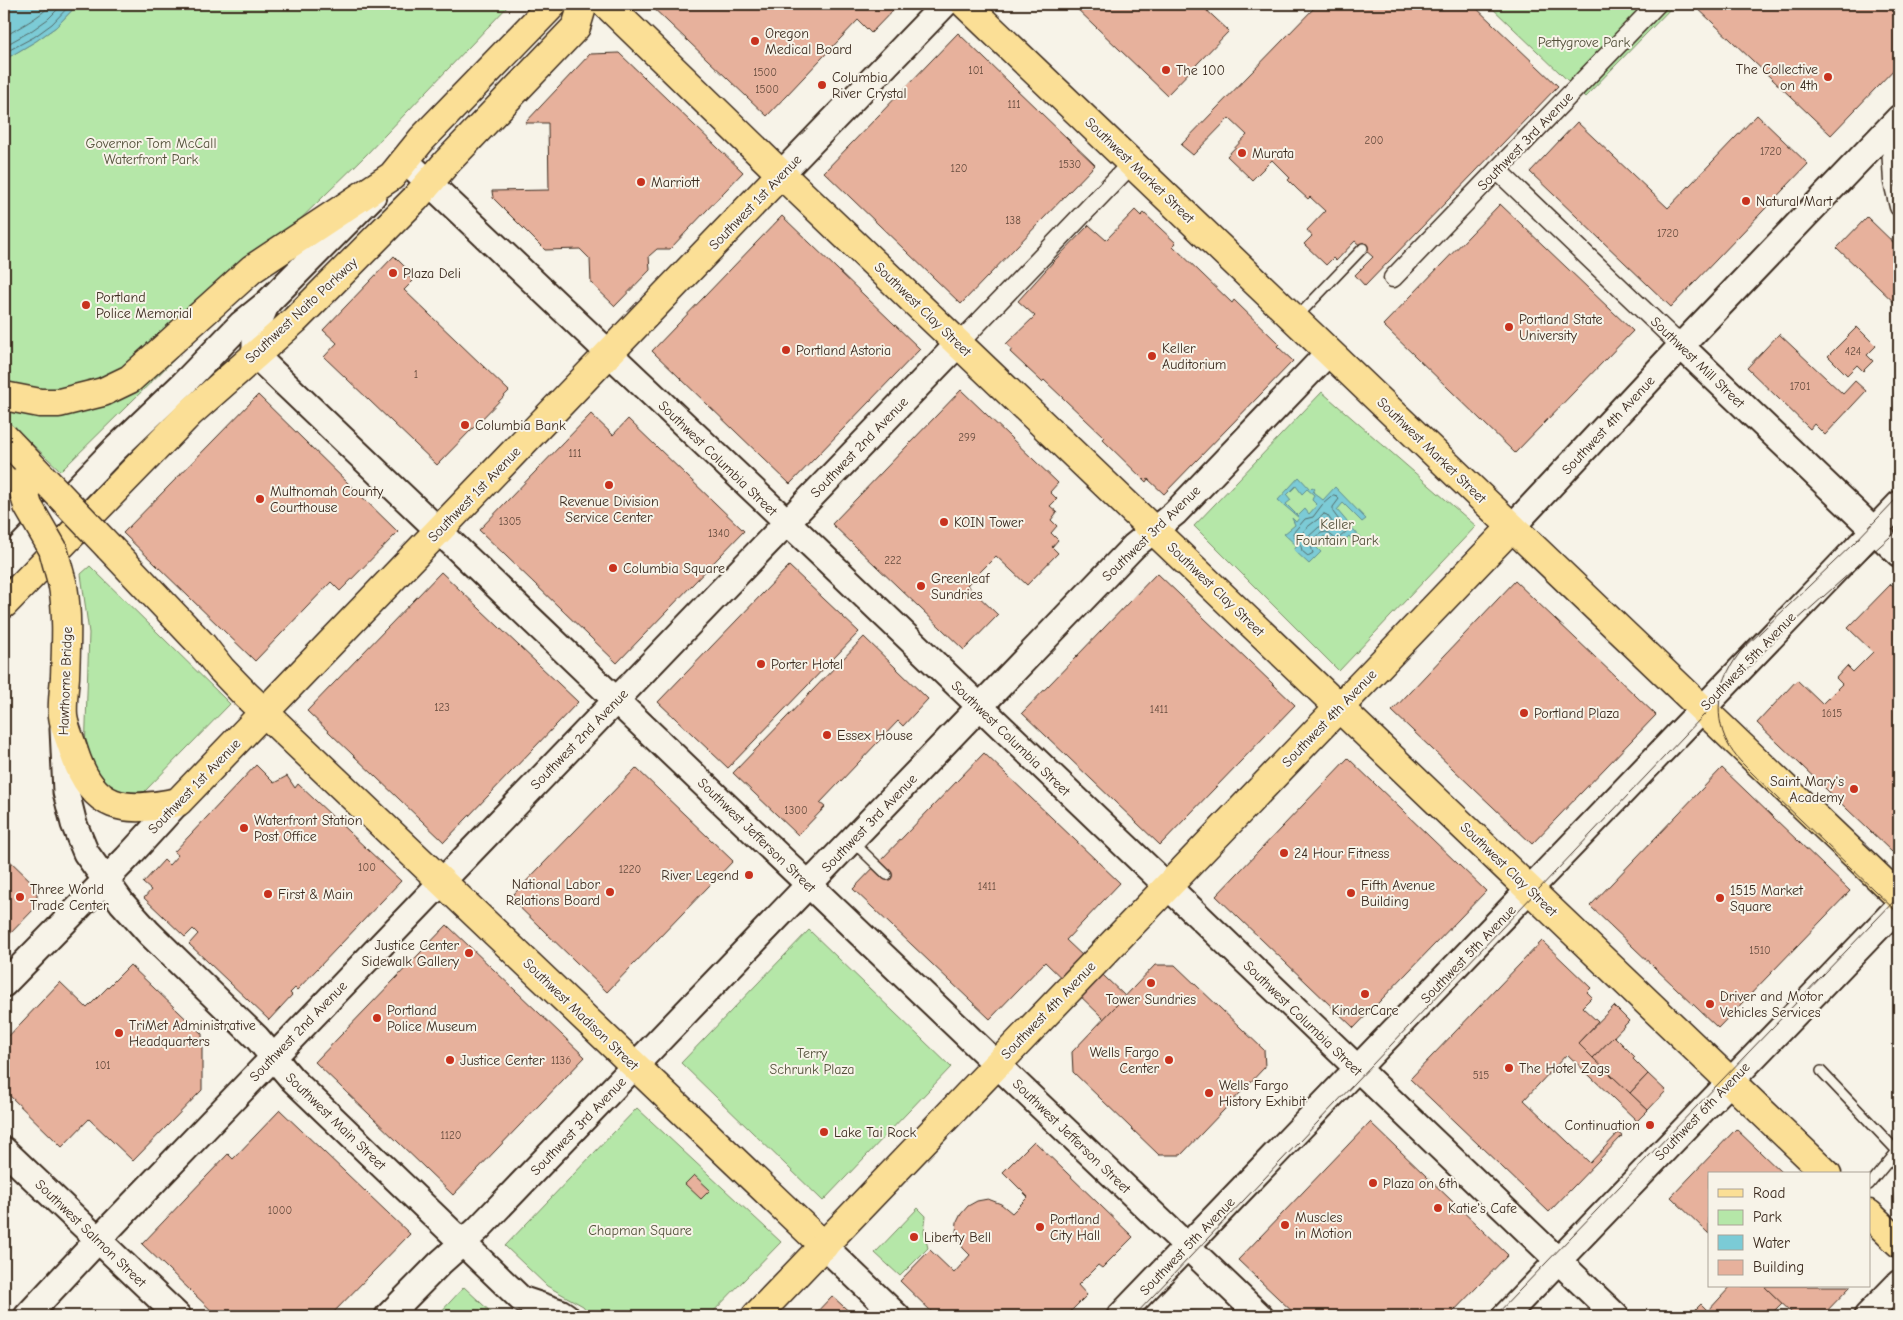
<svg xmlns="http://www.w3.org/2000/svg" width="1903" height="1320" viewBox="0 0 1903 1320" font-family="'Comic Neue',sans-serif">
  <rect width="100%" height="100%" fill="#f7f3e8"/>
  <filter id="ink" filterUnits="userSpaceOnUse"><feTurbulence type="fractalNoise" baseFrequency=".02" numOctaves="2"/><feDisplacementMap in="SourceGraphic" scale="10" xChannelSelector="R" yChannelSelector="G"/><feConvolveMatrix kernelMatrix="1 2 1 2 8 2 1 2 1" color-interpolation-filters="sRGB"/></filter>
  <g filter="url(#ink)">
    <g fill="#b5e7a8" stroke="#788863">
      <path d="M78,4H510L365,156L283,236L196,338L61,471L4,418V60L36,41L56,27Z"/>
      <path d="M1488,4H1675L1585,97Z"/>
      <path d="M1322,392L1476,526L1339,671L1194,526Z"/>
      <path d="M90,566L230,704L144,792L126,795L111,789L95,777L85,754L89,633L81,574Z"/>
      <path d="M809,930L951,1067L823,1201L681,1063Z"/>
      <path d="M637,1108L781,1242L709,1316H591L583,1306L547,1286L505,1246Z"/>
      <path d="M918,1208L926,1216L924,1232L928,1248L900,1276L875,1253Z"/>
      <path d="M464,1287L495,1316H437Z"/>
    </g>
    <g fill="#7bcbd6" stroke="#618b8c" fill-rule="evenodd">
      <path d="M4,4H78L56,27L36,41L4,60Z"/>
      <path d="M1299,477L1310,489L1312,487L1315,489L1313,492L1323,500L1335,487L1366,519L1362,522L1343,503L1337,510L1360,537L1355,543L1349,536L1337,548L1324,536L1315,546L1321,552L1309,564L1294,550L1297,546L1284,534L1295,525L1292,518L1296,522L1299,518L1278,500ZM1296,486L1302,494L1307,489L1314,495L1312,500L1317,505L1309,514L1305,509L1298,516L1286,504L1291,500L1287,495Z"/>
    </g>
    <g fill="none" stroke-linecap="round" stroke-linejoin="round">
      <g stroke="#556a68" stroke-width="1">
        <path d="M4,37C22,25 36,20 52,4"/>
        <path d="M4,46L31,31L48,19L63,4"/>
        <path d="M4,53L34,37L52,24L71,4"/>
        <path d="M1334,495L1337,496L1339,499L1333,507V512L1347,531L1337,540L1327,532L1321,533C1314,539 1309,543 1313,553L1308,556L1302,551C1301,541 1294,540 1293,533L1305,519L1313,517L1322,505Z"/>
        <path d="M1324,514L1327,515L1333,523V526L1319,527L1307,538H1304L1302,534C1307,525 1316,522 1324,514Z"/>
      </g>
    </g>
    <g fill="#e7b19c" stroke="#3b2a1e">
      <path d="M649,4H899L871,33L858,20L767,116Z"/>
      <path d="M1072,4H1200L1229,31L1167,95Z"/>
      <path d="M1200,4H1216L1208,12Z"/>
      <path d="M1318,4H1472L1558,86L1365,286L1355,275L1373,257L1355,241L1336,261L1333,258L1326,265L1304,244L1312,236L1307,230L1325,211L1310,197L1308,199L1298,190L1288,180L1290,178L1272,160L1252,180L1227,156L1247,135L1229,118L1193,155L1181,145Z"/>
      <path d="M1693,4H1899V64L1831,135Z"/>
      <path d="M958,33L1095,165L961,304L824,172Z"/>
      <path d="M619,53L743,172L670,249H657L649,256L650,270L615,306L591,283L590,259L580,249L545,250L493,198L492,191L549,190L548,123H525L590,54Z"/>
      <path d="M1757,115L1808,164L1671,307L1530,172L1577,122L1668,208Z"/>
      <path d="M1500,204L1633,331L1515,453L1383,325Z"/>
      <path d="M1135,210L1141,216L1144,213L1176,243L1173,246L1232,303L1234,300L1279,344L1277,346L1293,361L1164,494L1148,479L1146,482L1102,439L1104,437L1044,380L1042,382L1010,352L1012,349L1006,344L1035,316L1018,301L1053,262L1089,225L1106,240Z"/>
      <path d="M782,216L920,349L790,484L652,351Z"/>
      <path d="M1867,217L1899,248V307L1837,248Z"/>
      <path d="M394,256L407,269L404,272L413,281L404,290L509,391L437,465L324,357L337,343L323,330Z"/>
      <path d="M1857,327L1876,346L1867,355L1873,361L1863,371L1857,365L1847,375L1828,356Z"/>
      <path d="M1779,334L1843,394L1855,381L1866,391L1825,435L1814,424L1810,429L1747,368Z"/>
      <path d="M961,390L1058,483L1050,492L1057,499L1050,506L1057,512L1051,520L1057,526L1051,533L1058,540L1052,547L1058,553L1027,585L996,556L967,585L998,615L964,650L832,524Z"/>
      <path d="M258,395L398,532L340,591L331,582L255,661L123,533Z"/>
      <path d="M591,414L613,435L628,419L744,531L617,663L479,530Z"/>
      <path d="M789,566L859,632L728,768L658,702Z"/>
      <path d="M441,572L578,702L444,842L307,711Z"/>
      <path d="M1157,573L1295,705L1160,845L1022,713Z"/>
      <path d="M1515,581L1656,715L1532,844L1392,711Z"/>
      <path d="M1891,584L1899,592V845L1892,852L1757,723L1797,680L1822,704L1842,684L1836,678L1847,666L1853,672L1873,652L1848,628Z"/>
      <path d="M864,637L928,699L903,726L898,721L820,803L825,807L798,835L733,773Z"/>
      <path d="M984,753L1120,883L1066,940L1125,996L1104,1019L1045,962L990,1019L853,889Z"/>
      <path d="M1348,758L1486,891L1354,1028L1216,896Z"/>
      <path d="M256,765L274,783L287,776L295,788L298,784L401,881L297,990L295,988L290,993L292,995L269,1020L189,944L198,934L193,929L185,937L144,898L151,890L143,883L164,860L169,865L178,855L174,852Z"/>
      <path d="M636,768L733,861L607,992L510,898Z"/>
      <path d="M1722,768L1850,891L1718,1028L1590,906Z"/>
      <path d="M4,855L37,887V906L4,940Z"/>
      <path d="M447,925L585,1057L453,1195L315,1062Z"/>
      <path d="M1542,941L1591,988L1587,992L1592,997L1582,1007L1598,1022L1578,1043L1648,1110L1637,1121L1567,1054L1524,1100L1590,1163L1618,1133L1622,1136L1549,1212L1410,1079Z"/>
      <path d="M130,965L202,1034V1090L133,1161L89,1119L62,1147L4,1090V1041L60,982L87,1008Z"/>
      <path d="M1155,965H1175L1264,1050L1265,1067L1181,1155H1159L1073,1072L1072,1052Z"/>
      <path d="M1614,1006L1629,1021L1593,1058L1578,1043Z"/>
      <path d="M1614,1036L1635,1057L1633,1059L1648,1074L1630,1093L1593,1058Z"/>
      <path d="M1648,1074L1666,1091L1648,1110L1630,1093Z"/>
      <path d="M280,1110L410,1234L330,1316H217L142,1244L228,1154L233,1159Z"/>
      <path d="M1370,1122L1508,1255L1449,1316H1297L1238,1260Z"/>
      <path d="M1736,1129L1783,1174H1709V1234L1671,1197Z"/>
      <path d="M1034,1141L1133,1237L1102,1268L1098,1265L1078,1285L1087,1295L1066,1316H936L900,1281L930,1250L954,1273L970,1255L963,1248L956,1232L957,1222L961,1214L968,1206L977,1201L988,1199L1001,1204L1012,1213L1028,1197L1003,1172Z"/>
      <path d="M694,1175L710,1190L701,1199L685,1184Z"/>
      <path d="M1731,1286H1764L1782,1303L1769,1316H1689L1701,1304L1708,1311Z"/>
      <path d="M1764,1286H1851L1822,1316H1795Z"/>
      <path d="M832,1296L854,1316H813Z"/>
      <path d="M1189,1311L1205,1312L1213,1316H1185Z"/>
    </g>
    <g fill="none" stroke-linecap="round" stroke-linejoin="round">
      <g stroke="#3b2a1e" stroke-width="12">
        <g id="lane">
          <path d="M1297,317L1363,248"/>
          <path d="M853,842L887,875"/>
          <path d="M1821,1071L1897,1151L1869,1185"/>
        </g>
      </g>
      <g stroke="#3b2a1e" stroke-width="21">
        <g id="street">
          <path d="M1890,128L1893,182L1899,207"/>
          <path d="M1497,170L1681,346"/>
          <path d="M1393,278L1657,4"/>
          <path d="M959,343L1132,163"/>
        </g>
      </g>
      <g stroke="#3b2a1e" stroke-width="29">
        <g id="secondary">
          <path d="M405,160L804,538L1616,1316"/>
          <path d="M781,174L945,4"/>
          <path d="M267,303L255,331V355L1260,1316"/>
          <path d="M1681,346L1899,554"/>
          <path d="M1512,527L1681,346L1899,118"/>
          <path d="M4,564L114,450L183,384L241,324L267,303L373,196"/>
          <path d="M63,729L66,792L74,824L86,853L122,903L149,933L257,1038L292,1079L521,1299L560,1312L566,1316"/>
          <path d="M4,984L127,858L178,802"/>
          <path d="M4,1150L178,1316"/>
          <path d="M824,1246L897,1316"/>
          <path d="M27,1316L98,1240L959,343"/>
          <path d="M388,1316L440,1263L478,1229L1134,546L1175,513L1329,352"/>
          <path d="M1120,1316L1899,504"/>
          <path d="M1505,1316L1899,906"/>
          <path d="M1867,1316L1899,1283"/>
        </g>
      </g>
      <g stroke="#3b2a1e" stroke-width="31">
        <g id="primary">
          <path d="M606,4L781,174L1827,1174"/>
          <path d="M965,4L1899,897"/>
          <path d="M4,396L40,403H59L103,392L130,379L252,269L392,176L422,139L553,4"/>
          <path d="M4,466L21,482"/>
          <path d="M109,547L203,646L221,669L246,695L824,1246"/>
          <path d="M63,586C68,617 66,647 65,677C64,690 62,703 63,716C64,727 71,741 74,752C93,811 124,813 178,802L781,174"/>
          <path d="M4,604L190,413L295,320L415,199L447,162L576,27L583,4"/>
          <path d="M1869,1214L1899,1243"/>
          <path d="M756,1316L1512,527"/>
        </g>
      </g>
      <use href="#lane" stroke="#f7f3e8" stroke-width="9"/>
      <use href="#street" stroke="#f7f3e8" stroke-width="18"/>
      <use href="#secondary" stroke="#f7f3e8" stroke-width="25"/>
      <use href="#primary" stroke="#fbdf96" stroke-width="28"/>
      <g stroke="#3b2a1e" stroke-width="1">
        <path d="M1899,148C1894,166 1895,183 1899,201"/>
        <path d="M1899,496L1854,543L1742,650C1720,677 1711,712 1728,744C1734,756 1744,765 1753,774L1899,914"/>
        <path d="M1134,1316L1776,639L1899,529"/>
        <path d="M1495,1316L1899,896"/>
      </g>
      <g stroke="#3b2a1e" stroke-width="31" stroke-linecap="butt">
        <g id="primary-bridge">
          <path d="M4,437L109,547"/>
          <path d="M21,482L28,506L53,549L63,586"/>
        </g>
      </g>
      <use href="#primary-bridge" stroke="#fbdf96" stroke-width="28"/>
    </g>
  </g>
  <g fill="#c8321e" stroke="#f7f3e8" stroke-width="2">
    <circle cx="755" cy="41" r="5"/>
    <circle cx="1166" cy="70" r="5"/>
    <circle cx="1828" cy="77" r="5"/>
    <circle cx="822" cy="85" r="5"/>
    <circle cx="1242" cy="153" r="5"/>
    <circle cx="641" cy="182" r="5"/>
    <circle cx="1746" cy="201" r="5"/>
    <circle cx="393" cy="273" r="5"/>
    <circle cx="86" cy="305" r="5"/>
    <circle cx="1509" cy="327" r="5"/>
    <circle cx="786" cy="350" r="5"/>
    <circle cx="1152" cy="356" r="5"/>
    <circle cx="465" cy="425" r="5"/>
    <circle cx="609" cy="485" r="5"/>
    <circle cx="260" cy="499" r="5"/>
    <circle cx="944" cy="522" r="5"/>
    <circle cx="613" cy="568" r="5"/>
    <circle cx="921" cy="586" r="5"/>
    <circle cx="761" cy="664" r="5"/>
    <circle cx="1524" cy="713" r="5"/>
    <circle cx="827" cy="735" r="5"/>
    <circle cx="1854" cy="789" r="5"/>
    <circle cx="244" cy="828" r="5"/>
    <circle cx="1284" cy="853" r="5"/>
    <circle cx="749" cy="875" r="5"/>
    <circle cx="610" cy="892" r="5"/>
    <circle cx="1351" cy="893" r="5"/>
    <circle cx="268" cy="894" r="5"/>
    <circle cx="20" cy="897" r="5"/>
    <circle cx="1720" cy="898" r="5"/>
    <circle cx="469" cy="953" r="5"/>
    <circle cx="1151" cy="983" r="5"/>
    <circle cx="1365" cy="994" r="5"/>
    <circle cx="1710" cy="1004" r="5"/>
    <circle cx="377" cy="1018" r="5"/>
    <circle cx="119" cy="1033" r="5"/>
    <circle cx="450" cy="1060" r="5"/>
    <circle cx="1169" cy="1060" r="5"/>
    <circle cx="1509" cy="1068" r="5"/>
    <circle cx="1209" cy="1093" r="5"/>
    <circle cx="1650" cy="1125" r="5"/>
    <circle cx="824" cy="1132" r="5"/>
    <circle cx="1373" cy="1183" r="5"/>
    <circle cx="1438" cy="1208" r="5"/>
    <circle cx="1285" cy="1225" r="5"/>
    <circle cx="1040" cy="1227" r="5"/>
    <circle cx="914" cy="1237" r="5"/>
  </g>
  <g text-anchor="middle" stroke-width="4" stroke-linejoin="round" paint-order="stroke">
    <g font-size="11" fill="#664c3e">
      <text x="976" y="74">101</text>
      <text x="765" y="76">1500</text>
      <text x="767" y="93">1500</text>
      <text x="1014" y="108">111</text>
      <text x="1374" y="144">200</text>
      <text x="1771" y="155">1720</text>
      <text x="1070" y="168">1530</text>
      <text x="959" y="172">120</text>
      <text x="1013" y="224">138</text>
      <text x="1668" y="237">1720</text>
      <text x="1853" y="355">424</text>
      <text x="416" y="378">1</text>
      <text x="1800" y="390">1701</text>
      <text x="967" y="441">299</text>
      <text x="575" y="457">111</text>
      <text x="510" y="525">1305</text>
      <text x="719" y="537">1340</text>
      <text x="893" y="564">222</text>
      <text x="442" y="711">123</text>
      <text x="1159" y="713">1411</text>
      <text x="1832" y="717">1615</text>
      <text x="796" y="814">1300</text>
      <text x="367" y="871">100</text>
      <text x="630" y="873">1220</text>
      <text x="987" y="890">1411</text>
      <text x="1760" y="954">1510</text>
      <text x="561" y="1064">1136</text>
      <text x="103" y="1069">101</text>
      <text x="1481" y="1079">515</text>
      <text x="451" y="1139">1120</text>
      <text x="280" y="1214">1000</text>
    </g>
    <g font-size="14" fill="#3b2a1e" stroke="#f7f3e8" text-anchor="start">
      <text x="765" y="38">Oregon<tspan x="765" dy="16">Medical Board</tspan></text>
      <text x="1818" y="74" text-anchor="end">The Collective<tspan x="1818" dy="16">on 4th</tspan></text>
      <text x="1176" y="75">The 100</text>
      <text x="832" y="82">Columbia<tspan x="832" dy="16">River Crystal</tspan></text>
      <text x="1252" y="158">Murata</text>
      <text x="651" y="187">Marriott</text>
      <text x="1756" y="206">Natural Mart</text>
      <text x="403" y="278">Plaza Deli</text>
      <text x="96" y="302">Portland<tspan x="96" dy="16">Police Memorial</tspan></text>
      <text x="1519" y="324">Portland State<tspan x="1519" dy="16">University</tspan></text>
      <text x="1162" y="353">Keller<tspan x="1162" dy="16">Auditorium</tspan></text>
      <text x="796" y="355">Portland Astoria</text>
      <text x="475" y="430">Columbia Bank</text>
      <text x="270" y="496">Multnomah County<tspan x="270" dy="16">Courthouse</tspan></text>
      <text x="609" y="506" text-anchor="middle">Revenue Division<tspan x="609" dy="16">Service Center</tspan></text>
      <text x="954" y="527">KOIN Tower</text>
      <text x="623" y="573">Columbia Square</text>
      <text x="931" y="583">Greenleaf<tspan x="931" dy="16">Sundries</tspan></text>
      <text x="771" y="669">Porter Hotel</text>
      <text x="1534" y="718">Portland Plaza</text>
      <text x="837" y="740">Essex House</text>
      <text x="1844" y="786" text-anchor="end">Saint Mary's<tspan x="1844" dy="16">Academy</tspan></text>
      <text x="254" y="825">Waterfront Station<tspan x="254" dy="16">Post Office</tspan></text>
      <text x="1294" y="858">24 Hour Fitness</text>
      <text x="739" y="880" text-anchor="end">River Legend</text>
      <text x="600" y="889" text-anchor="end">National Labor<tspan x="600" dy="16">Relations Board</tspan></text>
      <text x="1361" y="890">Fifth Avenue<tspan x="1361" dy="16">Building</tspan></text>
      <text x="30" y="894">Three World<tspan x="30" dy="16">Trade Center</tspan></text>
      <text x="1730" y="895">1515 Market<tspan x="1730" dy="16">Square</tspan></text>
      <text x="278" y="899">First &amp; Main</text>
      <text x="459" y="950" text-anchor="end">Justice Center<tspan x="459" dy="16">Sidewalk Gallery</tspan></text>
      <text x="1720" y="1001">Driver and Motor<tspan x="1720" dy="16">Vehicles Services</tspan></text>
      <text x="1151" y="1004" text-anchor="middle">Tower Sundries</text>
      <text x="387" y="1015">Portland<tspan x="387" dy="16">Police Museum</tspan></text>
      <text x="1365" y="1015" text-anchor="middle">KinderCare</text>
      <text x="129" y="1030">TriMet Administrative<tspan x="129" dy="16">Headquarters</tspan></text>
      <text x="1159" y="1057" text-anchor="end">Wells Fargo<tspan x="1159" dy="16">Center</tspan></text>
      <text x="460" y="1065">Justice Center</text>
      <text x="1519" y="1073">The Hotel Zags</text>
      <text x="1219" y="1090">Wells Fargo<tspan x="1219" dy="16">History Exhibit</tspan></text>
      <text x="1640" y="1130" text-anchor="end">Continuation</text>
      <text x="834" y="1137">Lake Tai Rock</text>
      <text x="1383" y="1188">Plaza on 6th</text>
      <text x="1448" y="1213">Katie's Cafe</text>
      <text x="1295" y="1222">Muscles<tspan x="1295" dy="16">in Motion</tspan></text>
      <text x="1050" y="1224">Portland<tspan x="1050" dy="16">City Hall</tspan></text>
      <text x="924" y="1242">Liberty Bell</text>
    </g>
    <g font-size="14" fill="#53503a" stroke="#f7f3e8">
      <text x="1584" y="47">Pettygrove Park</text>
      <text x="151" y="148">Governor Tom McCall<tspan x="151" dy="16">Waterfront Park</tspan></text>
      <text x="1337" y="529">Keller<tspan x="1337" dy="16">Fountain Park</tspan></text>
      <text x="812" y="1058">Terry<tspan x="812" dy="16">Schrunk Plaza</tspan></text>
      <text x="640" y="1235">Chapman Square</text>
    </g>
    <g font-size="14" fill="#3b2a1e" stroke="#f7f3e8">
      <text transform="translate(1525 141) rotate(-46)" y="5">Southwest 3rd Avenue</text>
      <text transform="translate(1140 170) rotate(44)" y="5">Southwest Market Street</text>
      <text transform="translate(755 202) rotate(-46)" y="5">Southwest 1st Avenue</text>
      <text transform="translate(923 309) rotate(44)" y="5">Southwest Clay Street</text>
      <text transform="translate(301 310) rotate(-43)" y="5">Southwest Naito Parkway</text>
      <text transform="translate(1698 362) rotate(44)" y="5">Southwest Mill Street</text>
      <text transform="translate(1608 425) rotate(-47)" y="5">Southwest 4th Avenue</text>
      <text transform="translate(859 447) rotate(-46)" y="5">Southwest 2nd Avenue</text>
      <text transform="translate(1432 450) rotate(44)" y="5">Southwest Market Street</text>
      <text transform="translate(718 458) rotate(44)" y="5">Southwest Columbia Street</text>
      <text transform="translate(474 494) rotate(-46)" y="5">Southwest 1st Avenue</text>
      <text transform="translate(1151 533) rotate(-44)" y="5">Southwest 3rd Avenue</text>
      <text transform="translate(1216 589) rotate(44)" y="5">Southwest Clay Street</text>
      <text transform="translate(1748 661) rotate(-46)" y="5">Southwest 5th Avenue</text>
      <text transform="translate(65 681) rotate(-88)" y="5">Hawthorne Bridge</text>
      <text transform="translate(1329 718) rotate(-46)" y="5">Southwest 4th Avenue</text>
      <text transform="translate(1011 738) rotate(44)" y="5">Southwest Columbia Street</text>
      <text transform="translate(579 739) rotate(-46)" y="5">Southwest 2nd Avenue</text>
      <text transform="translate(194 786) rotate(-46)" y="5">Southwest 1st Avenue</text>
      <text transform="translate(869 823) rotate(-46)" y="5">Southwest 3rd Avenue</text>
      <text transform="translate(757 835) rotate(44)" y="5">Southwest Jefferson Street</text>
      <text transform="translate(1509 869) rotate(44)" y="5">Southwest Clay Street</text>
      <text transform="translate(1468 954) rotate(-46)" y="5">Southwest 5th Avenue</text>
      <text transform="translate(1048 1010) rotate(-46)" y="5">Southwest 4th Avenue</text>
      <text transform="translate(581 1014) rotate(44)" y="5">Southwest Madison Street</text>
      <text transform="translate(1303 1018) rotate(44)" y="5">Southwest Columbia Street</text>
      <text transform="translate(298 1031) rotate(-46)" y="5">Southwest 2nd Avenue</text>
      <text transform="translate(1702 1111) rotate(-46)" y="5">Southwest 6th Avenue</text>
      <text transform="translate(336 1121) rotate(44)" y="5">Southwest Main Street</text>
      <text transform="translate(578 1126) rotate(-46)" y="5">Southwest 3rd Avenue</text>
      <text transform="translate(1072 1136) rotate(44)" y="5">Southwest Jefferson Street</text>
      <text transform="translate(91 1233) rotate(44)" y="5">Southwest Salmon Street</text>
      <text transform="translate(1187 1246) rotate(-46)" y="5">Southwest 5th Avenue</text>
    </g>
  </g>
  <rect width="1903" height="1320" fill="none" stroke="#f7f3e8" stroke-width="20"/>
  <rect x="10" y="10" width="1883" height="1300" fill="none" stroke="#3b2a1e" stroke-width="2" filter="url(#ink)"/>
  <rect x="1708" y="1172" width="162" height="115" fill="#f7f3e8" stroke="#aca397"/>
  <rect x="1718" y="1189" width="25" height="8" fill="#fbdf96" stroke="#aca397"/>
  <text x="1753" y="1198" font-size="15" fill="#3b2a1e">Road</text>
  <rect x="1718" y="1210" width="25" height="15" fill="#b5e7a8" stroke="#aca397"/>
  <text x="1753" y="1222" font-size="15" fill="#3b2a1e">Park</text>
  <rect x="1718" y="1235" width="25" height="15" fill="#7bcbd6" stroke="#aca397"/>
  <text x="1753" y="1248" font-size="15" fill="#3b2a1e">Water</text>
  <rect x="1718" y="1260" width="25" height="15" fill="#e7b19c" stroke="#aca397"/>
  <text x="1753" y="1272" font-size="15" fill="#3b2a1e">Building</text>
</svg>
